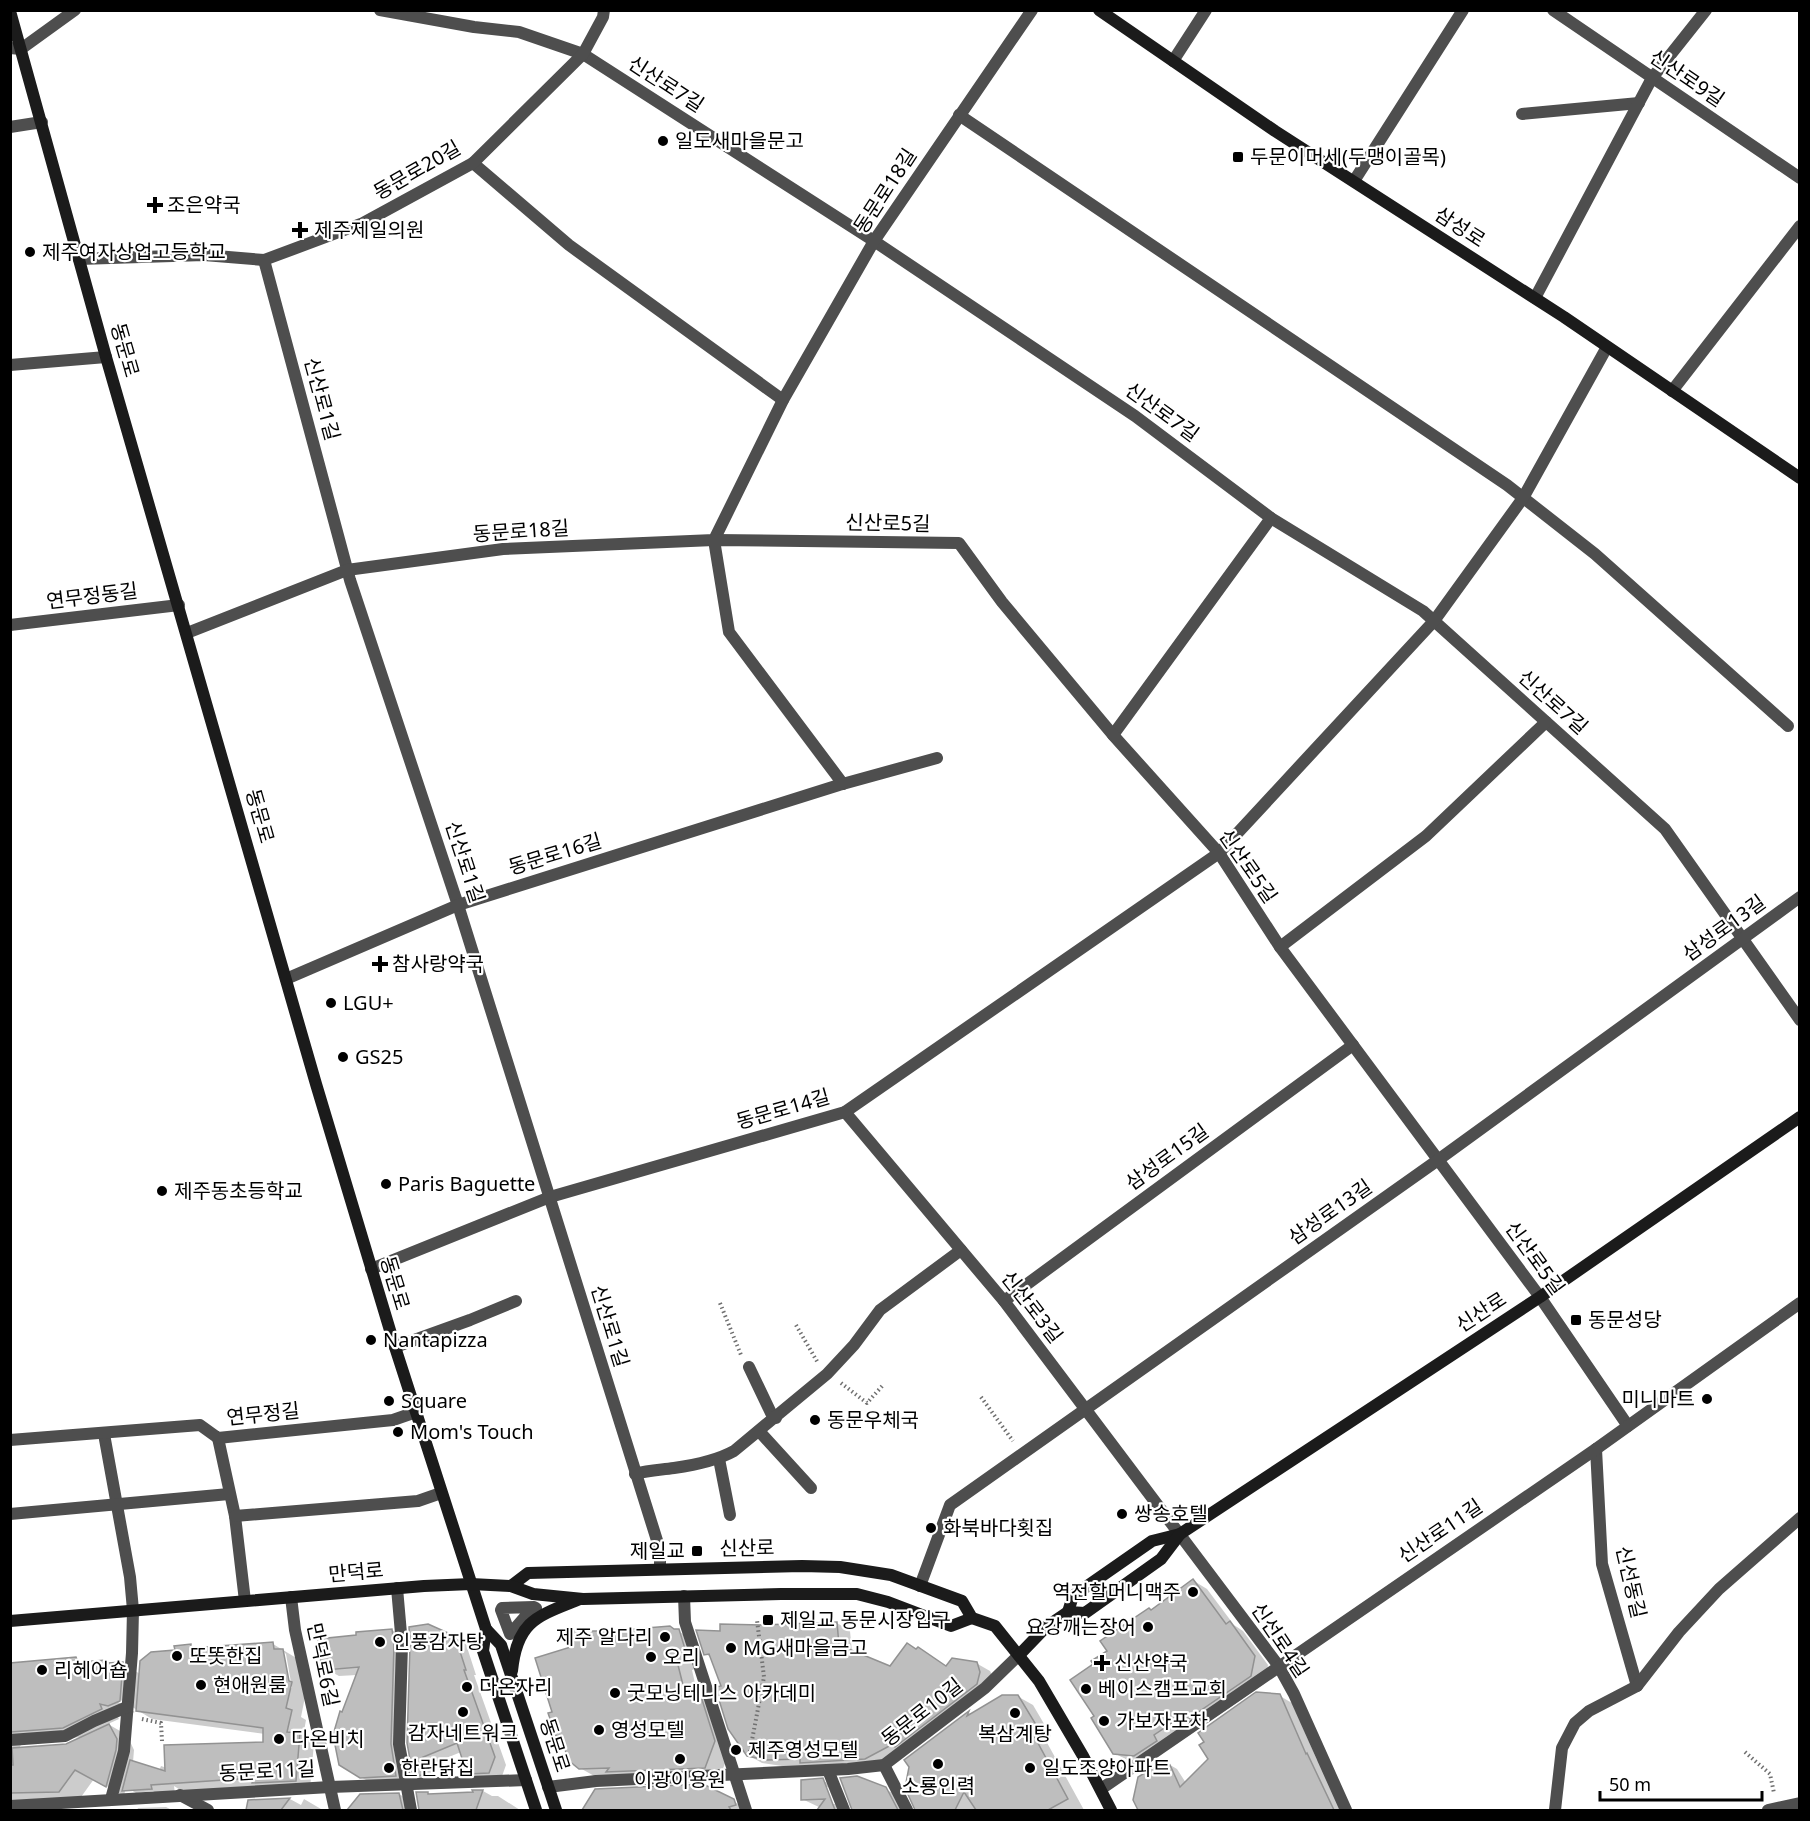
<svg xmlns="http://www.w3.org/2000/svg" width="1810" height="1821" viewBox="0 0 1810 1821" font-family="'Noto Sans','Noto Sans KR',sans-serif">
  <rect width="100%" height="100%" fill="#fff"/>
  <g fill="#0003" fill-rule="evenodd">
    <path d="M1194,1581L1207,1589L1234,1625L1243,1631L1268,1665L1264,1684L1148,1763L1129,1761L1114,1753L1096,1717L1095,1665L1153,1611Z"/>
    <path d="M837,1623L850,1631L852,1652L891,1668H947L976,1663L990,1671L992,1675L879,1766H782L762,1763L748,1755L712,1658L706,1654L722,1632L762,1627Z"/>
    <path d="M392,1630L404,1637L403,1752L408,1783L373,1784L347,1769L343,1713L357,1675L339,1676L326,1669V1665L322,1663Z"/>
    <path d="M678,1631L694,1640L703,1667L692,1670L697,1692L714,1701L730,1751L720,1776L596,1777L580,1768L563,1739L557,1735Z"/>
    <path d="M454,1637L466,1644L476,1675H474L506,1765L501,1779L480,1780L468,1773L461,1752L432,1764L435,1781H426L415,1775Z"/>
    <path d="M273,1644L298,1659L306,1692L301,1717L306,1720L303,1737L314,1743L310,1789L182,1791L174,1786L175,1794L159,1795L153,1791L136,1793L126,1787L124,1796L94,1779L76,1804L10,1810V1665L76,1659L84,1663L107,1662L110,1664L123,1663L140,1674L177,1651L191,1646L197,1649ZM282,1650L286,1654L292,1688L289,1689ZM114,1696L152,1719L265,1734L264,1743L167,1768L161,1766L159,1771L133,1762L134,1750L127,1735L108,1724L119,1719L116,1713L127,1715L135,1712L113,1699ZM83,1737L66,1746L20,1749V1746L27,1741Z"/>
    <path d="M1017,1696L1033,1705L1050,1734L1051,1736L1045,1739L1084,1810H917L910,1766L906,1760L969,1713L972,1715Z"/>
    <path d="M1280,1696L1292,1703L1317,1760L1319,1761L1342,1810H1140L1134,1799L1165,1762L1177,1769L1186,1783Z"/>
    <path d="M842,1779L885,1789L902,1798L908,1810H854Z"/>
    <path d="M822,1780L838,1789L847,1810H819L821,1808L802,1799ZM824,1787H828L835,1804H831Z"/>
    <path d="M483,1791L492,1796H498L520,1810H420L418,1794L428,1793L431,1795Z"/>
    <path d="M399,1794L414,1803L415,1810H355L354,1805Z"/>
    <path d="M725,1797L742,1806L743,1810H585V1808Z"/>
    <path d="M290,1799L301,1805L304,1799L321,1809V1810H247L249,1802Z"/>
    <path d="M166,1807L172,1810H137L138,1808Z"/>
  </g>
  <g fill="#bebebe" stroke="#929292" stroke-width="1.5">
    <path d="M1193,1579L1226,1624L1230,1621L1255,1656L1251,1676L1188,1719L1184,1715L1154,1735L1157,1741L1134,1756L1113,1754L1091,1718L1094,1716L1070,1680L1093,1664L1091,1661L1107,1651L1100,1641L1149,1608L1151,1610Z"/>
    <path d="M837,1622L839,1645L890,1666L907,1643L916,1649L918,1647L946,1666L952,1658L977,1662L980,1672L977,1684L895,1747L893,1744L865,1759L800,1763V1759L767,1760L747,1756L728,1729L715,1687L721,1686L709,1654L704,1655L696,1630L720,1631V1624L762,1625Z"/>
    <path d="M428,1624L455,1636L466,1670H464L495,1757L489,1773L467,1774L457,1743L421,1758L425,1775L413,1776L407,1743L410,1645L409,1627Z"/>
    <path d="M670,1626L674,1629H679L688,1659L677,1661L685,1693L699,1690L715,1741L705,1768L606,1772L609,1768L579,1769L568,1760L561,1735L556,1736L548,1713L552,1712L535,1658L574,1646V1631H610Z"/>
    <path d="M392,1629L394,1645L391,1744L396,1776L360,1778L339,1765L333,1735L340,1711L342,1712L359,1667L325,1670V1663L321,1664L318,1639L356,1635V1632Z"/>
    <path d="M273,1642L274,1649H283L289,1681L292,1682L286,1708L292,1710L287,1732L300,1733L296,1781L252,1783L253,1778L151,1785L152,1789L122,1791L130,1760L165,1771L164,1745L263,1742V1728L136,1711L140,1661L151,1652L175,1650L174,1646L191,1644V1648Z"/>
    <path d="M76,1657L78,1662L107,1660V1663L123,1662L120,1701L108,1706L100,1704L102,1709L63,1728L11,1732L10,1663Z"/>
    <path d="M1256,1692L1280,1694L1306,1754L1307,1753L1334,1810H1138L1133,1800L1138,1777L1165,1760L1168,1767L1170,1765L1180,1787L1208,1759L1199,1745L1204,1742L1198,1733Z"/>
    <path d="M1002,1695H1018L1035,1723L1036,1727L1031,1730L1068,1799L1048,1810H976L964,1792L955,1810H915L905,1788L909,1767L904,1760L969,1711L967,1716Z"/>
    <path d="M109,1724L117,1739L116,1750L106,1787L75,1770L59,1792L10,1793V1765H13L12,1748L66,1744Z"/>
    <path d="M857,1776L886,1787L898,1810H852L840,1778Z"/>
    <path d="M823,1778L835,1810H817L825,1799L801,1800V1780Z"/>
    <path d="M703,1784L734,1799L736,1805L729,1807L731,1810H582L595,1789Z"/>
    <path d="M472,1790H483L476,1810H419L416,1792H428V1794L473,1792Z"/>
    <path d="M399,1793L403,1810H347L360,1794Z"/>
    <path d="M290,1798L281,1810H246L248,1800Z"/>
  </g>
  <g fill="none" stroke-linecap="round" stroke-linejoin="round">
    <g stroke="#707070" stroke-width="4" stroke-dasharray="1.5 3" stroke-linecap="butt">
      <path d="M720,1303L741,1355"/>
      <path d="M796,1325L818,1363"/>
      <path d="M841,1383L867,1403L884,1384"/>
      <path d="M981,1397L1013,1441"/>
      <path d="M142,1719L161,1723L162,1741"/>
      <path d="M1745,1752L1770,1774L1774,1793"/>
      <path d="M749,1756L764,1677L757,1620"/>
    </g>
    <g stroke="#4e4e4e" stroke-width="12">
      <path d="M10,365L106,357"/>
      <path d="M395,1347L470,1320L516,1301"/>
      <path d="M749,1367L771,1413L776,1418"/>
      <path d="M759,1431L811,1488"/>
      <path d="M104,1434L130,1577L133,1610L132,1653L124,1751L111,1799"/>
      <path d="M218,1438L235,1516L245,1601"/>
      <path d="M10,1440L200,1425L218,1438L393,1420L416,1412"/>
      <path d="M1596,1449L1602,1564L1637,1686"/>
      <path d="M719,1459L730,1515"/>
      <path d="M635,1474C649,1470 660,1470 674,1468C695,1465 716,1461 734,1451L827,1374L854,1345L880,1310L961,1250"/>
      <path d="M10,1514L229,1494"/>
      <path d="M235,1516L418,1501L441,1493"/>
      <path d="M397,1588L402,1645L399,1744L411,1810"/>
      <path d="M10,1740L65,1736L94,1721L127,1707"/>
      <path d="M828,1770L844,1810"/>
      <path d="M180,1795L208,1810"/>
      <path d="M1555,1810L1562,1748L1575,1723L1589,1711L1637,1686L1679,1632L1719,1589L1800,1518"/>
      <path d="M1768,1810L1800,1803"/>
    </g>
    <g stroke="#4e4e4e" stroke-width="12">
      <path d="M380,10L474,27L519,32L583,54L874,241L1135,416L1271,518L1423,611L1665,829L1800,1020"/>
      <path d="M1553,10L1800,178"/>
      <path d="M10,48L21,49L75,10"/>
      <path d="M1173,61L1206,10"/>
      <path d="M1522,114L1639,103"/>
      <path d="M959,115L1507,485L1595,554L1788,726"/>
      <path d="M10,127L42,122"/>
      <path d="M473,163L569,245L783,400"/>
      <path d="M1354,181L1463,10"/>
      <path d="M79,259L204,255L264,260L363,223L473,163L583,54L603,17L604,10"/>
      <path d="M264,260L350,580L458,905L660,1550V1569"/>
      <path d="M1535,298L1652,78L1706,10"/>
      <path d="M1672,391L1800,226"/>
      <path d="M10,625L179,605"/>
      <path d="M187,633L347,570L503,549L714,540L783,400L874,241L1032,10"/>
      <path d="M1113,735L1271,518"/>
      <path d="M843,784L729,632L714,540L959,543L1002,602L1113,735L1219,853L1280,947L1540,1297L1628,1426"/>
      <path d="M1280,947L1426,836L1546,722"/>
      <path d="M286,979L458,905L839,785L937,758"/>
      <path d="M845,1112L1004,1301L1278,1665L1294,1694L1346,1810"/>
      <path d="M371,1269L550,1197L845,1112L1219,853L1434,621L1523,498L1607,347"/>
      <path d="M1004,1301L1353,1045"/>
      <path d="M920,1586L950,1505L1438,1160L1800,897"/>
      <path d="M684,1596L685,1622L746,1810"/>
      <path d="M291,1597L295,1630L335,1810"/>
      <path d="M502,1608L534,1607L536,1608L525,1617L510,1634L501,1610Z"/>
      <path d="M884,1765L907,1810"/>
      <path d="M548,1787L596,1781L848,1769L884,1765L985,1688L1019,1655"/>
      <path d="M1101,1789L1596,1449L1800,1303"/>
      <path d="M10,1806L330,1787L526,1780"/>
    </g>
    <g stroke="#1b1b1b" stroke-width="12">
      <path d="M1099,10L1275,131L1564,317L1800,478"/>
      <path d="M10,11L106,357L316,1084L395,1347L486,1629L501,1645L556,1810"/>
      <path d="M511,1586L528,1573L802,1566L840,1567L891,1575L962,1601L972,1618L995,1626L1039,1681L1083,1756L1111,1810"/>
      <path d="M1068,1612L1073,1596L1152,1541L1180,1534L1540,1297L1800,1117"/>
      <path d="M10,1621L424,1586L471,1584L511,1586L533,1594L583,1599L781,1594H857L888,1602L951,1626L972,1618"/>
      <path d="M486,1629L483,1651L536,1810"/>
      <path d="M1019,1655L1046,1627L1068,1612L1085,1613L1161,1559L1180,1534"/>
      <path d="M512,1671C517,1620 538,1616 580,1599"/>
    </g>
  </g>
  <g fill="#000" stroke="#fff" stroke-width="2">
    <circle cx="663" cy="141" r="6"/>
    <rect x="1232" y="151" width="12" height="12" rx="3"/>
    <path d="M152 196h6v6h6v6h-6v6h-6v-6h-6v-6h6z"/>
    <path d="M297 221h6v6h6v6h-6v6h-6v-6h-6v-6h6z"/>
    <circle cx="30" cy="252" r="6"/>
    <path d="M377 955h6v6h6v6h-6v6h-6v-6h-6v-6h6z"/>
    <circle cx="331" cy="1003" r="6"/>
    <circle cx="343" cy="1057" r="6"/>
    <circle cx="386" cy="1184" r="6"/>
    <circle cx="162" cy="1191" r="6"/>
    <rect x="1570" y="1314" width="12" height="12" rx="3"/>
    <circle cx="371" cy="1340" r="6"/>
    <circle cx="1707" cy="1399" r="6"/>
    <circle cx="389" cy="1401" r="6"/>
    <circle cx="815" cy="1420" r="6"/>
    <circle cx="398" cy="1432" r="6"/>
    <circle cx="1122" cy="1514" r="6"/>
    <circle cx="931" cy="1528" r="6"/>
    <rect x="691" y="1545" width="12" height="12" rx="3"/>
    <circle cx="1193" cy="1592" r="6"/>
    <rect x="762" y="1614" width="12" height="12" rx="3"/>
    <circle cx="1148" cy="1627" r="6"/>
    <circle cx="665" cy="1637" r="6"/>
    <circle cx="380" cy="1642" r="6"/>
    <circle cx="731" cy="1648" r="6"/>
    <circle cx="177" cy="1656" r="6"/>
    <circle cx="651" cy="1657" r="6"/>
    <path d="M1099 1654h6v6h6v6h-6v6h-6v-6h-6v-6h6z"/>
    <circle cx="42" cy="1670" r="6"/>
    <circle cx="201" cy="1685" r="6"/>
    <circle cx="467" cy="1687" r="6"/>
    <circle cx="1086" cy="1689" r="6"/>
    <circle cx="615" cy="1693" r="6"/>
    <circle cx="463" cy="1712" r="6"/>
    <circle cx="1015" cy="1713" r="6"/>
    <circle cx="1104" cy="1721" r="6"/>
    <circle cx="599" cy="1730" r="6"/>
    <circle cx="279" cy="1739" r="6"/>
    <circle cx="736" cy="1750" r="6"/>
    <circle cx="680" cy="1759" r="6"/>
    <circle cx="938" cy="1764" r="6"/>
    <circle cx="389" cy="1768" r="6"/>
    <circle cx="1030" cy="1768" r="6"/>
  </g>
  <g text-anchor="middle" stroke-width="4.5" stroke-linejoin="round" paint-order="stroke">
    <g font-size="20" fill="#000" stroke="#fff">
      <text transform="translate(1687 78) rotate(34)" y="7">신산로9길</text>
      <text transform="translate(666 84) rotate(33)" y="7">신산로7길</text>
      <text transform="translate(417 170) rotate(-30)" y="7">동문로20길</text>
      <text transform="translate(885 191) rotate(-57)" y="7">동문로18길</text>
      <text transform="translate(1460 227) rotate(33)" y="7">삼성로</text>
      <text transform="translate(125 350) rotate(74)" y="7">동문로</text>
      <text transform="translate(322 399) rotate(75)" y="7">신산로1길</text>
      <text transform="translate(1162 412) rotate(36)" y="7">신산로7길</text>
      <text transform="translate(888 523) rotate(1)" y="7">신산로5길</text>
      <text transform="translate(521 531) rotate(-4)" y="7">동문로18길</text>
      <text transform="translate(92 596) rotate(-7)" y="7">연무정동길</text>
      <text transform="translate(1553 702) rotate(42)" y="7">신산로7길</text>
      <text transform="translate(260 816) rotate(74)" y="7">동문로</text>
      <text transform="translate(555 854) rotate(-17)" y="7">동문로16길</text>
      <text transform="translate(465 862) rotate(72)" y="7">신산로1길</text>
      <text transform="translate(1248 866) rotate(55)" y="7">신산로5길</text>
      <text transform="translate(1724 928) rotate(-36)" y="7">삼성로13길</text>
      <text transform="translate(783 1109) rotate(-16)" y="7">동문로14길</text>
      <text transform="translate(1167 1157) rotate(-36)" y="7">삼성로15길</text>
      <text transform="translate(1330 1212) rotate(-35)" y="7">삼성로13길</text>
      <text transform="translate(1535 1258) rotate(54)" y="7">신산로5길</text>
      <text transform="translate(395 1283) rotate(73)" y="7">동문로</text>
      <text transform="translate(1032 1307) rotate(52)" y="7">신산로3길</text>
      <text transform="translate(1481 1312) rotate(-33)" y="7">신산로</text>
      <text transform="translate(610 1326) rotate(73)" y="7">신산로1길</text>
      <text transform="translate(263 1414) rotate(-6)" y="7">연무정길</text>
      <text transform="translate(1440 1531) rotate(-34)" y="7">신산로11길</text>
      <text transform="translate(747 1548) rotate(-1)" y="7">신산로</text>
      <text transform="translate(356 1572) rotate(-5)" y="7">만덕로</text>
      <text transform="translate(1631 1582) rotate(77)" y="7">신선동길</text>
      <text transform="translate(1280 1640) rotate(56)" y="7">신선로4길</text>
      <text transform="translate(323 1665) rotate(78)" y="7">만덕로6길</text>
      <text transform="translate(922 1712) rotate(-38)" y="7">동문로10길</text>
      <text transform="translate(555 1745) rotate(72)" y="7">동문로</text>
      <text transform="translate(267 1771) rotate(-3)" y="7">동문로11길</text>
    </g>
    <g font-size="20" fill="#000" stroke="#fff" text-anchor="start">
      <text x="675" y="148">일도새마을문고</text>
      <text x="1250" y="164">두문이머세(두맹이골목)</text>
      <text x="167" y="212">조은약국</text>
      <text x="314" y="237">제주제일의원</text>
      <text x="42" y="259">제주여자상업고등학교</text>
      <text x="392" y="971">참사랑약국</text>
      <text x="343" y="1010">LGU+</text>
      <text x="355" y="1064">GS25</text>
      <text x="398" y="1191">Paris Baguette</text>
      <text x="174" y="1198">제주동초등학교</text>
      <text x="1588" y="1327">동문성당</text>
      <text x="383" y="1347">Nantapizza</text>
      <text x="1695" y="1406" text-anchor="end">미니마트</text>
      <text x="401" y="1408">Square</text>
      <text x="827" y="1427">동문우체국</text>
      <text x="410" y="1439">Mom's Touch</text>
      <text x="1134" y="1521">쌍송호텔</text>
      <text x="943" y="1535">화북바다횟집</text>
      <text x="685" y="1558" text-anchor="end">제일교</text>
      <text x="1181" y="1599" text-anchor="end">역전할머니맥주</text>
      <text x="780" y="1627">제일교 동문시장입구</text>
      <text x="1136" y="1634" text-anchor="end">요강깨는장어</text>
      <text x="653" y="1644" text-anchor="end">제주 알다리</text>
      <text x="392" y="1649">인풍감자탕</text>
      <text x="743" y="1655">MG새마을금고</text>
      <text x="189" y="1663">또똣한집</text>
      <text x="663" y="1664">오리</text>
      <text x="1114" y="1670">신산약국</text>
      <text x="54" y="1677">리헤어숍</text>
      <text x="213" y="1692">현애원룸</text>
      <text x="479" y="1694">다온자리</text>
      <text x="1098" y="1696">베이스캠프교회</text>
      <text x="627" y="1700">굿모닝테니스 아카데미</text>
      <text x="1116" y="1728">가보자포차</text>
      <text x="611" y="1737">영성모텔</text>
      <text x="463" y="1740" text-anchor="middle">감자네트워크</text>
      <text x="1015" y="1741" text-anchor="middle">복삼계탕</text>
      <text x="291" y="1746">다온비치</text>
      <text x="748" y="1757">제주영성모텔</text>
      <text x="401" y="1775">한란닭집</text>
      <text x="1042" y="1775">일도조양아파트</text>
      <text x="680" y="1787" text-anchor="middle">이광이용원</text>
      <text x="938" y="1793" text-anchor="middle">소룡인력</text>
    </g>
  </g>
  <rect width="1810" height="1821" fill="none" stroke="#000000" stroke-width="24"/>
  <path d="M1600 1791v9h162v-9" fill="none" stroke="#000000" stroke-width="3"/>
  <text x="1609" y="1791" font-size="18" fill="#000000" stroke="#ffffff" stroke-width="4.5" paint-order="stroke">50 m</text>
</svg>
